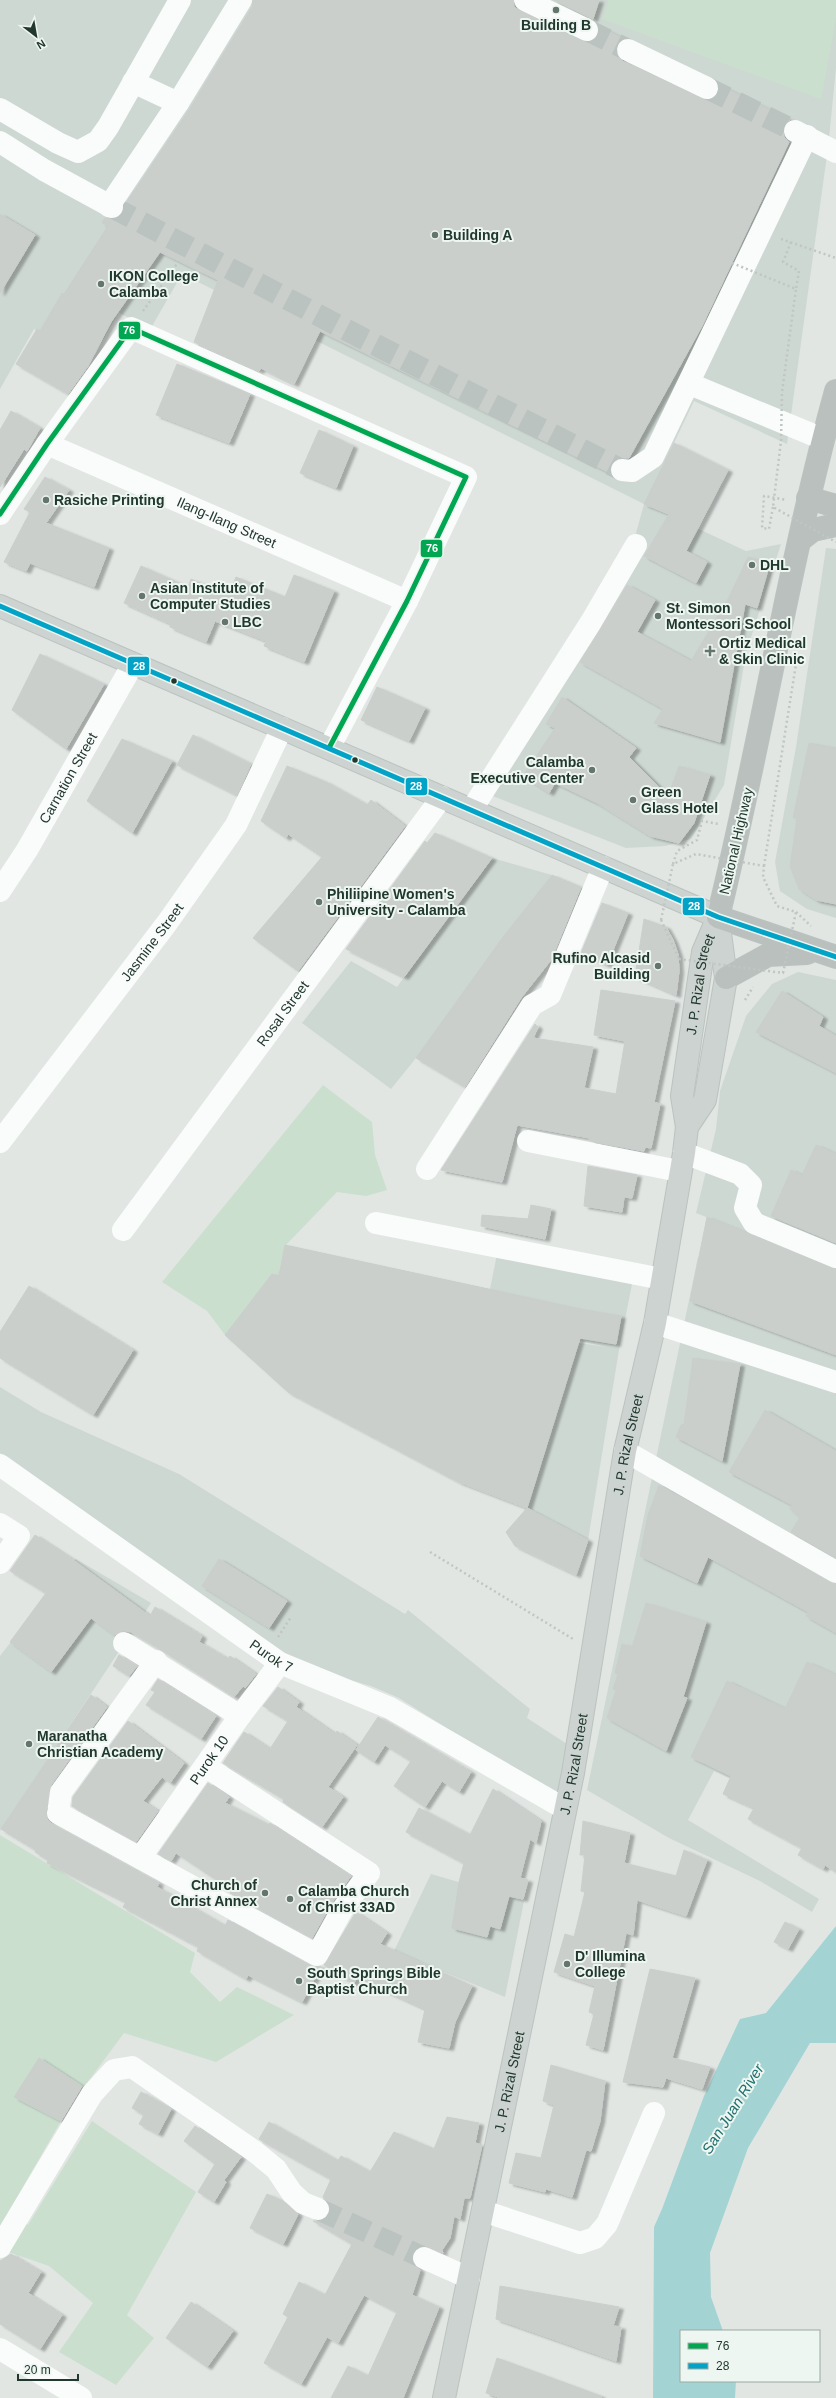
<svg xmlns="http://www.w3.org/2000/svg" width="836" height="2398" viewBox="0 0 836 2398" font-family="Arial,sans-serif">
  <defs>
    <filter id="shadow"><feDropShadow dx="4.5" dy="2.5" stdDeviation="1" flood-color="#0004"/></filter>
  </defs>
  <rect width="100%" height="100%" fill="#e1e6e3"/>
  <g fill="#ced8d2" fill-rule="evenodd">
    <path d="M0,0H836V68L828,148L787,444L694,401L645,504L746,551L781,544L746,653L724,785L691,839L665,846L626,848L480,791L633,544L644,504L182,274L151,328L119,313L91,360L34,329L0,389Z"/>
    <path d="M826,548L836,549V918L807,909L780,891L775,862L796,747Z"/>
    <path d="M492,858L552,875L416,1058L391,1089L302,1023L351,961L397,987Z"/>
    <path d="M798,972L836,980V1268L696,1213L716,1129L720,1091L746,1016L772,984Z"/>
    <path d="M285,1245L490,1289L497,1254L546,1263L632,1284L619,1350L588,1540L527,1508L459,1482L288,1392L225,1335L272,1274ZM368,1295L607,1347L579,1343Z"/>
    <path d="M698,1257L836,1309V1830L714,1771L688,1820L819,1899L812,1912L760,1881L669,1838L587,1790Z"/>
    <path d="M0,1387L41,1412L179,1474L405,1614L408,1610L530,1709L527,1718L567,1744L557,1798L399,1698L371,1686L273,1658L0,1453Z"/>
    <path d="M76,1559L151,1603L0,1831V1656Z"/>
    <path d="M431,1874L524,1901L505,1997L394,1951Z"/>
  </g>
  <g fill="#cadfce">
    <path d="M609,0H836V18L821,99L602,19Z"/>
    <path d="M323,1085L372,1122L375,1155L387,1190L366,1196L337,1192L286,1245L280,1269L225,1335L207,1311L162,1282Z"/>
    <path d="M0,1835L195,1953L190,1972L220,2002L237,1987L294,2015L216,2062L124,2033L84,2087L39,2106L20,2088L14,2096L61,2121L9,2211L28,2225L92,2121L196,2192L127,2315L154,2338L116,2385L59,2352L93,2303L49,2266L0,2249Z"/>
  </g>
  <path fill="#a3d4d3" d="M836,1926V2043H810L748,2148L710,2253L711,2297L723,2331H681V2381H736L735,2398H653L654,2227L662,2209L704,2096L740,2019L766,2013Z"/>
  <g fill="#cacfcc" stroke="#cacfcc" filter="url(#shadow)">
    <path d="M253,0H513L514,7L520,11L582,41L594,40L598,35V26L624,39L617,44L616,51L622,61L702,99L708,100L714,98L718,93L719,85L790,120L784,125L783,131L784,137L789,142L702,326L629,458H617L612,462L610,473L320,331L294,384L261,368L259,371L194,342L218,280L160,252L111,322L88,366L68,394L16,364L37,329L40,331L62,293L64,294L108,226L102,223L105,218L113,219L123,213L124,206L189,110L252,7Z"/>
    <path d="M554,0H599L593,19Z"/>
    <path d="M0,214L35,235L0,293Z"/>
    <path d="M177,364L250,394L229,443L156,415Z"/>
    <path d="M11,411L40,428L27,451L24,449L0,487V430Z"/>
    <path d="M319,430L353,446L336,488L300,473Z"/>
    <path d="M674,443L728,470L686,551L707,562L696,583L644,556L669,514L644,504Z"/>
    <path d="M45,477L69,490L46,523L109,548L94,587L30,563L26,571L4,562L30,512L24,509Z"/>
    <path d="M748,557L770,563L757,608L745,604L720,742L654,723L663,709L580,662L627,585L655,600L637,632L691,661L728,599Z"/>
    <path d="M141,566L188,587L191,579L229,595L236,577L285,597L294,575L334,591L304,662L264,646L266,641L215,621L206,642L170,627L171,624L124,603Z"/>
    <path d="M40,654L104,684L66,749L12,710Z"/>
    <path d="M377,687L425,708L409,741L361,720Z"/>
    <path d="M562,697L636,748L629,757L668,796L679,766L710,775L694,823L679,843L650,836L597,803L555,783L549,793L523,776L555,728L546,724Z"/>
    <path d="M193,735L251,764L237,795L177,765Z"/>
    <path d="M122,739L172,761L132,833L87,801Z"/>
    <path d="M809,743L836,748V904L816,900L799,889L790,866L797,818H793Z"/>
    <path d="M287,766L326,782L367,805L371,800L405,826L298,971L253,938L322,857L288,834L286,838L261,821Z"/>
    <path d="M435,833L492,858L404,977L346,949L425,841L427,843Z"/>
    <path d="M552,875L581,887L551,960L521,998L465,1087L416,1058L503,937Z"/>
    <path d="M602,903L628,913L607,965L581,953Z"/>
    <path d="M644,919L666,927L673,940L678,954L679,971L676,995L635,977Z"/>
    <path d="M601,990L675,1001L654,1102L660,1104L651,1148L645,1147L644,1151L590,1141V1138L517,1125L502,1182L441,1170L535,1024L538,1027L533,1038L593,1047L584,1088L616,1094L625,1041L594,1035Z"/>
    <path d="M782,991L823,1017L819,1026L836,1036V1073L756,1032Z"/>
    <path d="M816,1145L836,1154V1243L771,1216L791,1170L802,1175Z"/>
    <path d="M588,1166L637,1175L632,1198L624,1197L622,1212L584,1206Z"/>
    <path d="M531,1205L551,1209L545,1239L481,1226L482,1215L528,1219Z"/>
    <path d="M707,1217L836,1269V1355L690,1301Z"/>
    <path d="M285,1245L580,1309L621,1316L616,1344L580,1338L527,1508L459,1482L288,1392L225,1335L272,1274L279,1276Z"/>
    <path d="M29,1286L133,1350L93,1415L0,1358V1332Z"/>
    <path d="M693,1358L740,1364L722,1461L676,1437L681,1425L684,1424Z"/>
    <path d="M765,1410L836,1451V1558L791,1532L800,1517L790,1509L792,1505L729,1472Z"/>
    <path d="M659,1485L836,1584V1633L806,1616L808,1612L708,1557L697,1583L640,1556L648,1515Z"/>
    <path d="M527,1508L588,1540L576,1575L515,1546L506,1532Z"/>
    <path d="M35,1535L72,1559L150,1616L155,1607L202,1636L199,1642L228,1659L230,1656L256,1674L245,1688L243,1686L234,1697L163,1651L131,1632L124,1631L114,1635L91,1618L51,1672L10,1642L46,1593L10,1571Z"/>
    <path d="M219,1559L287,1601L269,1628L202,1586Z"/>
    <path d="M646,1603L706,1622L683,1697L687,1698L666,1751L607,1718L616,1690L613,1689L618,1674L615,1673L622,1644L632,1647Z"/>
    <path d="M119,1655L137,1666L129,1676L113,1666Z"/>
    <path d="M807,1662L836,1675V1872L825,1865L823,1869L798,1855L802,1848L748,1819L754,1808L723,1794L731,1776L691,1757L727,1681L785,1709Z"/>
    <path d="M158,1679L216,1716L201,1739L146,1705L155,1692L151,1690Z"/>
    <path d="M278,1687L299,1702L296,1707L335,1734L337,1731L357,1745L328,1787L343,1797L322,1827L283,1802L284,1799L223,1763L244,1732L270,1749L288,1721L263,1706Z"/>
    <path d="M91,1695L107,1707L51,1785L46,1811L47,1819L52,1824L159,1883L157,1887L225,1926L228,1920L311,1966H321L302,2002L248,1975L246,1979L197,1951L199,1947L123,1907L126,1902L47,1863L48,1860L35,1852L36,1850L1,1829Z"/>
    <path d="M378,1717L471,1772L459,1792L442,1781L425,1807L394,1786L411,1761L385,1745L374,1762L356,1750Z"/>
    <path d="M128,1721L184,1763L170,1783L162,1777L143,1801L158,1811L136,1842L72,1806L73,1797Z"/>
    <path d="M208,1783L229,1797L225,1803L269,1825L270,1823L351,1876L331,1904L312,1938L230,1893L232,1890L176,1853L171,1861L158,1854Z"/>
    <path d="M493,1789L541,1821L536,1843L530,1839L520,1878L528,1880L523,1899L509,1896L500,1929L490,1926L487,1937L452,1928L459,1882L464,1863L406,1832L419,1808L470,1835Z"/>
    <path d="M583,1821L630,1833L624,1863L676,1876L684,1850L707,1860L686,1916L637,1900L633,1935L626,1933L603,2050L586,2045L594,2014L589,2012L595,1986L554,1972L565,1934L574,1937L585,1892L581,1891L585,1855H580Z"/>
    <path d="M356,1912L387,1933L380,1944L472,1986L455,2022L449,2048L418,2042L425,2009L357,1978L353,1984L324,1965Z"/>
    <path d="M785,1922L799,1929L788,1949L774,1942Z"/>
    <path d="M650,1969L695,1978L672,2058L710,2067L702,2089L666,2078L663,2087L623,2082Z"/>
    <path d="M39,2058L82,2086L61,2121L14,2097Z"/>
    <path d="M551,2065L605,2081L600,2121L591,2151L586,2150L572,2197L546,2189L545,2192L509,2183L516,2153L541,2158L554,2105L543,2101Z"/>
    <path d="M141,2092L171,2109L158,2134L139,2124L144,2115L132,2108Z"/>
    <path d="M447,2117L479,2123L475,2143L482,2145L470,2198H464L460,2219L454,2216L450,2238L442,2250L443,2253L423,2246L416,2248L412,2253L414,2265L420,2270L412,2295L439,2307L403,2398H331L348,2366L368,2376L397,2312L364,2295L338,2343L327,2337L301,2384L264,2363L288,2317L283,2314L299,2282L325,2295L352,2244L313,2221H320L329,2214L330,2207L323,2197L331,2179L259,2139L269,2122L338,2161L341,2156L370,2172L394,2132L434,2149Z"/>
    <path d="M195,2126L241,2157L224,2180L226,2182L214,2202L198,2192L215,2164L184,2141Z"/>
    <path d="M267,2194L283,2201L298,2214L283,2244L250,2228Z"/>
    <path d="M11,2254L41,2272L28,2293L62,2315L40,2349L0,2324V2261Z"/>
    <path d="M500,2286L619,2307L613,2326L621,2327L616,2361L496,2319Z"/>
    <path d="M191,2302L233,2331L207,2367L166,2338Z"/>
    <path d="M497,2358L601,2396V2398H501L486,2393Z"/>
  </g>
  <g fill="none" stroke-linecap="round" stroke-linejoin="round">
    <g stroke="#bac3bf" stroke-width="22" stroke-dasharray="22 11" stroke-linecap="butt">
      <path d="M587,30L628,50"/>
      <path d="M707,88L795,131"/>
      <path d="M112,207L362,338L622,470"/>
      <path d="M318,2209L424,2258"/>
    </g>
    <g stroke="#bbc3bf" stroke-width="24">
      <g id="major">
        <path d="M0,606L718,917"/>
        <path d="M687,1127L705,1100L726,978L718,918"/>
        <path id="s7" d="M444,2398L573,1773L625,1451L655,1323L684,1153L687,1127L682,1096L703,952L718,917"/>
      </g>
    </g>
    <g stroke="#bbc3bf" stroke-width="24">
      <g id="highway">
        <path d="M836,391C788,565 761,743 718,917L836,957"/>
        <path d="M808,498L836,506"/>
        <path d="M800,540L813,530L836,525"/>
        <path d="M726,978L768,955L807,953"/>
      </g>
    </g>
    <g stroke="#bfc6c3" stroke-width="2.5" stroke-dasharray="2 3" stroke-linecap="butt">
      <path d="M781,239L836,258"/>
      <path d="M791,242L783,262L799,271L796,289"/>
      <path d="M143,311L179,261"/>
      <path d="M773,507L769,529L762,528L764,496L787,500"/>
      <path d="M673,864L677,851L697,840L702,821L719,824"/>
      <path d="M764,866L796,664"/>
      <path d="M796,912L811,926"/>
      <path d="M661,920L679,959"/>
      <path d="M745,1000L753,987"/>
      <path d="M430,1552L573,1639"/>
      <path d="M278,1637L291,1617"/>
    </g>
    <g stroke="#fafbfb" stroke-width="22">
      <path d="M525,0L587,30"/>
      <path d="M628,50L707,88"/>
      <path d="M133,82L178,103"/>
      <path d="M0,109L58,143L78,152L98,141L108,127L180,0"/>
      <path d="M795,131L836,152"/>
      <path d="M0,142L44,170L112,207"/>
      <path d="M109,206L178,103L241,0"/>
      <path d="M690,384L823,439"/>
      <path id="s1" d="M47,444L407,601"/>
      <path d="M622,470L632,471L653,457L807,136"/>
      <path d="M0,514L47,444L131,328L466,477L407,601L329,748"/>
      <path d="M472,809L591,622L636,545"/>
      <path id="s2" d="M0,891L27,850L133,664"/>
      <path d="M528,1141L679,1171"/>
      <path id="s3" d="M0,1142L167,923L236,825L282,728"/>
      <path d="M684,1153L740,1174L751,1185L745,1208L754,1223L836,1257"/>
      <path d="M427,1169L532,1005L550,995L603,867"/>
      <path d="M376,1223L662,1279"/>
      <path id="s4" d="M123,1230L442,797"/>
      <path d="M655,1323L836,1382"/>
      <path d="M625,1451L836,1572"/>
      <path id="s5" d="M0,1465L280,1663L390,1708L565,1809"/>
      <path d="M0,1524L19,1536L0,1563"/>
      <path d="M124,1643L240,1716"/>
      <path d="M156,1661L61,1792L58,1813L317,1955L342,1910L369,1873L205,1766"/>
      <path id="s6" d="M140,1858L240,1716L280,1663"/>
      <path d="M483,2211L580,2243L595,2238L607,2224L654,2113"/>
      <path d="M0,2247L92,2094L114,2070L132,2067L254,2151L276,2169L292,2193L303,2203L318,2209"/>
      <path d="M424,2258L469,2278"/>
      <path d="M0,2349L81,2398"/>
    </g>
    <use href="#major" stroke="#ccd3d0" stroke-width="22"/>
    <use href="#highway" stroke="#b9c0be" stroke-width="22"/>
    <g stroke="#bfc6c3" stroke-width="2.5" stroke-dasharray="2 3" stroke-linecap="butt">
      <path d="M732,263L796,289L782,392L781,441L773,507L836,542"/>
      <path d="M661,920L673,864L696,854L764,866L763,877L777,906L796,912L783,973L679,959"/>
    </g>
    <g stroke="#eef6f1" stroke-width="8">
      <path id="bus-1" d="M0,514L47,444L131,328L466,477L407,601L329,748"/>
    </g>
    <g stroke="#eef6f1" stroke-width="8">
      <path id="bus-2" d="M0,606L718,917L836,957"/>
    </g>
    <use href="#bus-1" stroke="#00a651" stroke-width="5"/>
    <use href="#bus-2" stroke="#02a3c6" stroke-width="5"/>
  </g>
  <g fill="#64756d" stroke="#eef6f1" stroke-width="1.5">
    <circle cx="556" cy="10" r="4"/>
    <circle cx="435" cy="235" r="4"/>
    <circle cx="101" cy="284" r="4"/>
    <circle cx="46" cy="500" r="4"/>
    <circle cx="752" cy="565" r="4"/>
    <circle cx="142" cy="596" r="4"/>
    <circle cx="658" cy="616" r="4"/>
    <circle cx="225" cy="622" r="4"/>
    <path d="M708 645h4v4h4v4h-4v4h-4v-4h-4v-4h4z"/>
    <circle cx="592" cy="770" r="4"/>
    <circle cx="633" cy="800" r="4"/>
    <circle cx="319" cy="902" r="4"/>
    <circle cx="658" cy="966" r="4"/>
    <circle cx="29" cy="1744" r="4"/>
    <circle cx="265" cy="1893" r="4"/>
    <circle cx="290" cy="1899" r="4"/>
    <circle cx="567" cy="1964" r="4"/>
    <circle cx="299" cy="1981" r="4"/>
  </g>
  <g fill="#20382e" stroke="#eef6f1" stroke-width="1.5">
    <circle cx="174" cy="681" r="3.5"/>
    <circle cx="355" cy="760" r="3.5"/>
  </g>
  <g text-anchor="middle" stroke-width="4" stroke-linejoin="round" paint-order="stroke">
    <g font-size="14" font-weight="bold" fill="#20382e" stroke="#eef6f1" text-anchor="start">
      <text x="556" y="30" text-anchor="middle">Building B</text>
      <text x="443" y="240">Building A</text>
      <text x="109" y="281">IKON College<tspan x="109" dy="16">Calamba</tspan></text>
      <text x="54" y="505">Rasiche Printing</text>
      <text x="760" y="570">DHL</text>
      <text x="150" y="593">Asian Institute of<tspan x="150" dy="16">Computer Studies</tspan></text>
      <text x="666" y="613">St. Simon<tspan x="666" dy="16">Montessori School</tspan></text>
      <text x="233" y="627">LBC</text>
      <text x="719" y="648">Ortiz Medical<tspan x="719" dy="16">&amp; Skin Clinic</tspan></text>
      <text x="584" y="767" text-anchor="end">Calamba<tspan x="584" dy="16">Executive Center</tspan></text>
      <text x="641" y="797">Green<tspan x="641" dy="16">Glass Hotel</tspan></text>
      <text x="327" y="899">Philiipine Women's<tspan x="327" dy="16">University - Calamba</tspan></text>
      <text x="650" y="963" text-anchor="end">Rufino Alcasid<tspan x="650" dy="16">Building</tspan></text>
      <text x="37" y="1741">Maranatha<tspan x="37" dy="16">Christian Academy</tspan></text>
      <text x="257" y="1890" text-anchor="end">Church of<tspan x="257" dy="16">Christ Annex</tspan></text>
      <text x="298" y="1896">Calamba Church<tspan x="298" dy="16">of Christ 33AD</tspan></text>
      <text x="575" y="1961">D' Illumina<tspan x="575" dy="16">College</tspan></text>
      <text x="307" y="1978">South Springs Bible<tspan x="307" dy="16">Baptist Church</tspan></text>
    </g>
    <g font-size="14" fill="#20382e" stroke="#eef6f1">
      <text dy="5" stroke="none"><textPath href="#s1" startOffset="196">Ilang-Ilang Street</textPath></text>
      <text dy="5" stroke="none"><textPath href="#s2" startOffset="132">Carnation Street</textPath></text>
      <text transform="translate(736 841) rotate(-77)" y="5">National Highway</text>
      <text dy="5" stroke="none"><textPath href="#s3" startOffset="251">Jasmine Street</textPath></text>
      <text dy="5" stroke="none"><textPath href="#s7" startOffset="1439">J. P. Rizal Street</textPath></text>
      <text dy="5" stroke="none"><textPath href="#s4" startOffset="269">Rosal Street</textPath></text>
      <text dy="5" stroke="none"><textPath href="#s7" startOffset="971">J. P. Rizal Street</textPath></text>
      <text dy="5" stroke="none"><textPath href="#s5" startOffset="332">Purok 7</textPath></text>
      <text dy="5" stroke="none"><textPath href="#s6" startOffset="120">Purok 10</textPath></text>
      <text dy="5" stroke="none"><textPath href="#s7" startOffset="647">J. P. Rizal Street</textPath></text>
      <text dy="5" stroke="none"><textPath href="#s7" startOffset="323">J. P. Rizal Street</textPath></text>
    </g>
    <g font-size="15" font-style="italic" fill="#1f6f6f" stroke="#eef6f1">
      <text transform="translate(733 2109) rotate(-58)" y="5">San Juan River</text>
    </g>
  </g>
  <g stroke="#eef6f1" stroke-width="1.5">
    <rect x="118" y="321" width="23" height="19" rx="4" fill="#00a651"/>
    <rect x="420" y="539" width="23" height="19" rx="4" fill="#00a651"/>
    <rect x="127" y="656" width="23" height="20" rx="4" fill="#02a3c6"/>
    <rect x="405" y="777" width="23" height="19" rx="4" fill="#02a3c6"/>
    <rect x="682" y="897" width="23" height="19" rx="4" fill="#02a3c6"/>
  </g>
  <g font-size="11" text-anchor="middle" font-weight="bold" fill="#fff">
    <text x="129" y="334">76</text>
    <text x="432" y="552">76</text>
    <text x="139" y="670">28</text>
    <text x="416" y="790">28</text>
    <text x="694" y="910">28</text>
  </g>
  <rect x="680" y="2330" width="140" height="52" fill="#eef6f1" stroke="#9caaa3"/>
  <rect x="688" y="2343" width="20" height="6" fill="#00a651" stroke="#9caaa3"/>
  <text x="716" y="2350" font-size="12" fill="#20382e">76</text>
  <rect x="688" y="2363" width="20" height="6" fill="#02a3c6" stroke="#9caaa3"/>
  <text x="716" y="2370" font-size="12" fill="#20382e">28</text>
  <g transform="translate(36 36) rotate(149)" stroke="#eef6f1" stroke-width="3" paint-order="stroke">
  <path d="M0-3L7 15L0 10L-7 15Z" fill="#20382e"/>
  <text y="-6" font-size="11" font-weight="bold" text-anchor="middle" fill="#20382e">N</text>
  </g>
  <path d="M18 2374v6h60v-6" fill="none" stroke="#20382e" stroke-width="2"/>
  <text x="24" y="2374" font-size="12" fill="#20382e" stroke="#eef6f1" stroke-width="3" paint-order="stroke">20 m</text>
</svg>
